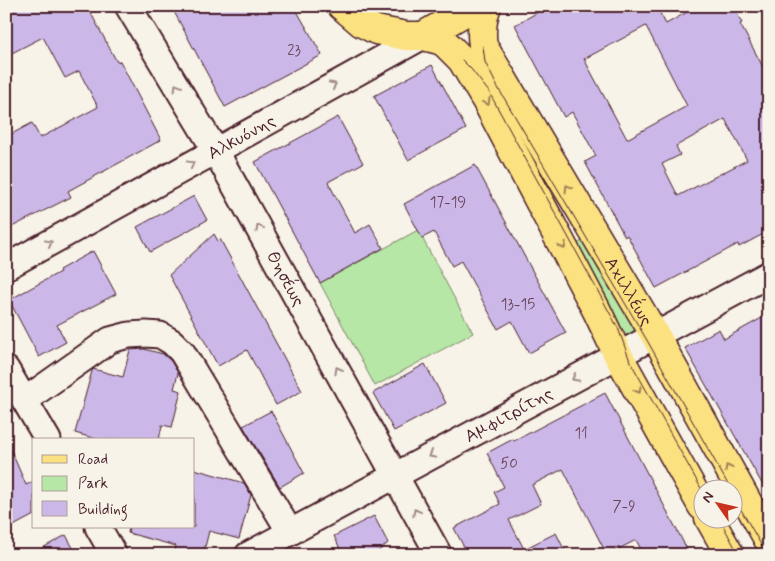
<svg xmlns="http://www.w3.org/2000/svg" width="775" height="561" viewBox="0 0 775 561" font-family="Mynerve,sans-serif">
  <rect width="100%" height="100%" fill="#f7f3e8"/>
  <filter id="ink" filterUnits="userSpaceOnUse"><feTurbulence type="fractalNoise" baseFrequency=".02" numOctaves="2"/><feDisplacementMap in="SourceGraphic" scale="10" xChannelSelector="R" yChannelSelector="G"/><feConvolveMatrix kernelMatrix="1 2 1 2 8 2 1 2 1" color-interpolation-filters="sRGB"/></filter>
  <g filter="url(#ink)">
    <g fill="#b6e7a6" stroke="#808368">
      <path d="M418,230L473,333L375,386L320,283Z"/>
      <path d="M590,236L645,329L627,340L577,244Z"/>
    </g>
    <g fill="#cbb8e8" stroke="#4a1f2b" fill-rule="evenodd">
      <path d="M22,6H87L117,62L120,61L161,140L68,191L71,197L6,230V137L32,123L40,138L98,107L79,71L65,78L43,37L6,56V15Z"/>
      <path d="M171,6H294L322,55L225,107Z"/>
      <path d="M549,6H656L666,24L698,6H733L742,23L740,24L769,78V231L739,247L738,244L656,288L627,235L625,237L585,162L596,156L572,112L564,117L515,25ZM646,26L687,106L627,139L584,59ZM725,119L747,160L678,196L662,164L680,155L676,146Z"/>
      <path d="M432,65L466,129L408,160L374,96Z"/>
      <path d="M338,117L363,163L328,182L355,233L370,224L383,248L320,283L255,162Z"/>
      <path d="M475,165L566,333L529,353L512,321L498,329L461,261L452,266L434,232L422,238L404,204Z"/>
      <path d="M194,196L207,220L150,252L137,227Z"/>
      <path d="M214,234L218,241L220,239L302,391L276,405L247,350L218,366L169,275Z"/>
      <path d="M93,251L116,294L57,325L66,342L39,357L9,300L60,272L59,270Z"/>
      <path d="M769,314V496L685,348L719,329L724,339Z"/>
      <path d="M144,349L163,354L171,361L178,373L174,389L181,391L172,427L162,425L159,440H100L75,433L92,371L93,369L123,377L130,350Z"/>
      <path d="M425,364L446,403L394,431L373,393Z"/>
      <path d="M605,393L690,555H644L636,540L607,555L563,469L532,485L541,504L509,520L524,549L556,533L567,555H468L454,528L500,504L494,492L504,487L487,453L513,439L514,441Z"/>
      <path d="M271,411L304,473L280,487L243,426Z"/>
      <path d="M6,439L26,485L34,481V515L6,530Z"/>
      <path d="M194,469L244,483L251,495L239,539L209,531L203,555H174L176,546L128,533L129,527H194Z"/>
      <path d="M374,516L388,543L374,555H343L334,536Z"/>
      <path d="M66,535L77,555H30Z"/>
    </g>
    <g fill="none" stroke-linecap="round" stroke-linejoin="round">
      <g stroke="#4a1f2b" stroke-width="29">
        <g id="minor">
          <path id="s1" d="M128,6L215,150L439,555"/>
          <path id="s2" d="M6,267L423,36"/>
          <path d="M6,369L48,440"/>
          <path d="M25,400L110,340L129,335L146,334L160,335L172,342L182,352L290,532"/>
          <path d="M98,527L114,555"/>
          <path id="s3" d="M248,555L769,274"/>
        </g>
      </g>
      <g stroke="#4a1f2b" stroke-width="31">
        <g id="major">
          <path d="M342,6L362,23L376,30L406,36H423L439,40L445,43L462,60L487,102L597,311L618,355L702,506"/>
          <path id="s4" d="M487,6C482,19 481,33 483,46L655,335L769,541"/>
          <path d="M423,36L475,6"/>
          <path d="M709,518L730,555"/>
        </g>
      </g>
      <use href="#minor" stroke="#f7f3e8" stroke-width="25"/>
      <use href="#major" stroke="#fbe180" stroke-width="28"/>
      <g stroke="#4a1f2b" stroke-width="1">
        <path d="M483,46L485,62L497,86L648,342L730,488"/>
        <path d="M462,60L471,69L489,92L618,328L630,361L702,490"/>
        <path d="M732,494L767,555"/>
        <path d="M719,518L739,555"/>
      </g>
    </g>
    <defs><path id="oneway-chevron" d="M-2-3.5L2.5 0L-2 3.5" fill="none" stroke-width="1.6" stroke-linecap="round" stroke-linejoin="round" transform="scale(1.25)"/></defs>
    <g stroke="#a0898a">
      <use href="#oneway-chevron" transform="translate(333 85) rotate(-29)"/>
      <use href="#oneway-chevron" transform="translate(177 87) rotate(-121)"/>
      <use href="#oneway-chevron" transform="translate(191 164) rotate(-29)"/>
      <use href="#oneway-chevron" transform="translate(259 228) rotate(-119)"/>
      <use href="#oneway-chevron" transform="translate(49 243) rotate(-29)"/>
      <use href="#oneway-chevron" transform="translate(338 370) rotate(-119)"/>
      <use href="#oneway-chevron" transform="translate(575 378) rotate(152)"/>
      <use href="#oneway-chevron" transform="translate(432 455) rotate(152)"/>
      <use href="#oneway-chevron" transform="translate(416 512) rotate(-118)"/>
    </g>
    <g stroke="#a28056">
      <use href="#oneway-chevron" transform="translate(487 102) rotate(61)"/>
      <use href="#oneway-chevron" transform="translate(568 188) rotate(-121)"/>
      <use href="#oneway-chevron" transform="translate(563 246) rotate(62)"/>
      <use href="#oneway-chevron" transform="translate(638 390) rotate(61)"/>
      <use href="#oneway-chevron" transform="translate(728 468) rotate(-119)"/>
    </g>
  </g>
  <g text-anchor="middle" stroke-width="4.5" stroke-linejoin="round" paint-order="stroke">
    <g font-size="15" fill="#6a455a">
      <text x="294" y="55">23</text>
      <text x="448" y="207">17-19</text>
      <text x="518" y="309">13-15</text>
      <text x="581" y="438">11</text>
      <text x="509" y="468">50</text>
      <text x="624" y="511">7-9</text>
    </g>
    <g font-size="18" fill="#4a1f2b" stroke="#f7f3e8">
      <text dy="6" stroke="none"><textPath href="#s2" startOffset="269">Αλκυόνης</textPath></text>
      <text dy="6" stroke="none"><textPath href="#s1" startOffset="315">Θησέως</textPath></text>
      <text dy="6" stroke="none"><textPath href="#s4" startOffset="326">Αχιλλέως</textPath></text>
      <text dy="6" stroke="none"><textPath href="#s3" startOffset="296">Αμφιτρίτης</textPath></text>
    </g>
  </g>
  <rect width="775" height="561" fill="none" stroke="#f7f3e8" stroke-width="25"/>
  <rect x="12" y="12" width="750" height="536" fill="none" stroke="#4a1f2b" stroke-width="2" filter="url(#ink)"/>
  <rect x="32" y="438" width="162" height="90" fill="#f7f3e8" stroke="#b29e9c"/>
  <rect x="42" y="455" width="25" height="8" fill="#fbe180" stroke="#b29e9c"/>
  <text x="78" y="464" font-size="15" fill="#4a1f2b">Road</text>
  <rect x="42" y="476" width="25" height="15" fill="#b6e7a6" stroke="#b29e9c"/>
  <text x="78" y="488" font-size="15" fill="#4a1f2b">Park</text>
  <rect x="42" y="501" width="25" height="15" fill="#cbb8e8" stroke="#b29e9c"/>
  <text x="78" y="514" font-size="15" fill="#4a1f2b">Building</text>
  <g transform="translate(718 504) rotate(304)"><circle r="24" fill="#f7f3e8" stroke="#b29e9c"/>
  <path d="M0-4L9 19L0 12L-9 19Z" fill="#c8321e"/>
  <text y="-8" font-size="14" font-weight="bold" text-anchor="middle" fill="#4a1f2b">N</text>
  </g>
</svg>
